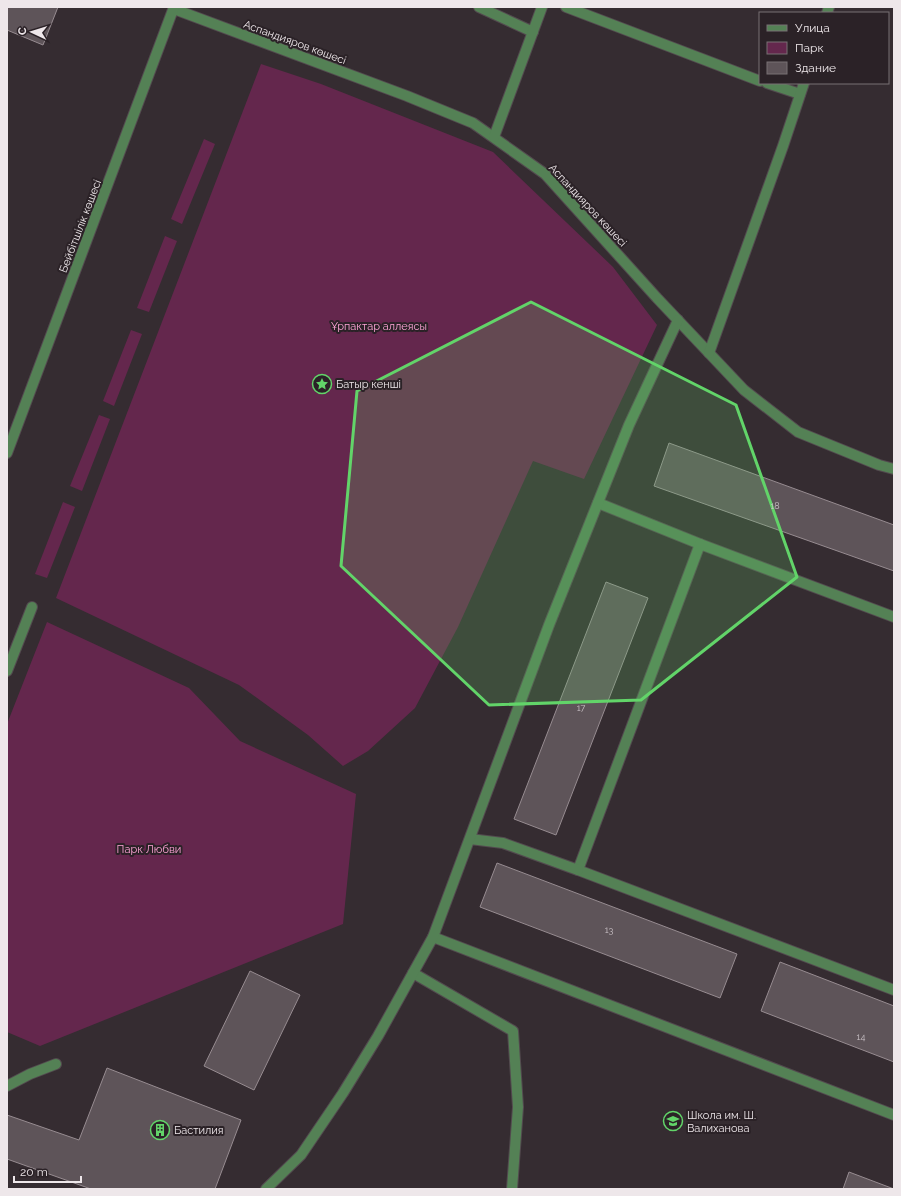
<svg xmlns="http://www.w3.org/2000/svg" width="901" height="1196" viewBox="0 0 901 1196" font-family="Raleway,sans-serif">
  <rect width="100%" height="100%" fill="#352c31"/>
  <g fill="#64274d">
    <path d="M261,64L321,84L493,152L613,267L657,325L584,479L533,461L458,627L415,708L368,751L343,766L308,735L239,685L56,598Z"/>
    <path d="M204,139L215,144L182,224L171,219Z"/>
    <path d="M165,236L177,241L149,312L137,308Z"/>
    <path d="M131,330L142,334L114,406L103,401Z"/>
    <path d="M99,415L110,419L82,491L70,486Z"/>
    <path d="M63,502L75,507L47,578L35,574Z"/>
    <path d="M47,622L189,688L240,741L356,794L343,924L40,1046L7,1032V724Z"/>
  </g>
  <g fill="#5e5459" stroke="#978c91">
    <path d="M7,7H58L43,45L7,30Z"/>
    <path d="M669,443L894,525V571L654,486Z"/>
    <path d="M606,582L648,598L556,835L514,819Z"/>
    <path d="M497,863L737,954L720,998L480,907Z"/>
    <path d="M780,962L894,1006V1062L761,1011Z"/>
    <path d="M250,971L300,995L254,1090L204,1066Z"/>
    <path d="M107,1068L241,1120L215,1189H91L7,1159V1115L79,1140Z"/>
    <path d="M849,1172L894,1189H843Z"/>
  </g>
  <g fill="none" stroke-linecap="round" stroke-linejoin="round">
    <g stroke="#534a4f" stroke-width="12">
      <g id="minor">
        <path d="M479,7L533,32"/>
        <path d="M566,7L760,81"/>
        <path d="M174,9L407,96L473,123L545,174L657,298L744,390L798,432L879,465L894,469"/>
        <path d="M827,13L829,7"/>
        <path d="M767,83L800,94"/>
        <path d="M494,137L542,7"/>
        <path d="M709,353L783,146L804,83"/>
        <path d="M7,453L174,7"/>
        <path d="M598,503L700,544"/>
        <path d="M894,617L700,544L578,870L894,990"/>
        <path d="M7,671L32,607"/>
        <path d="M470,839L503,843L578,870"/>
        <path d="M433,937L894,1115"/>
        <path d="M413,973L513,1031L518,1107L512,1189"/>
        <path d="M7,1086L30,1074L56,1064"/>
        <path d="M266,1189L301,1155L343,1093L378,1036L433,937L549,625L629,425L678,320"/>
      </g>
    </g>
    <use href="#minor" stroke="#548155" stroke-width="10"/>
  </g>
  <path fill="#62d469" fill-opacity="0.2" stroke="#62d469" stroke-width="3" stroke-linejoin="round" d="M531,302L736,405L797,577L641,700L489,705L341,566L357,391Z"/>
  <defs>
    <g id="sight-ring" transform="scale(1)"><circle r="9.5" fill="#2b2227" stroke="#62d469" stroke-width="1.5"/><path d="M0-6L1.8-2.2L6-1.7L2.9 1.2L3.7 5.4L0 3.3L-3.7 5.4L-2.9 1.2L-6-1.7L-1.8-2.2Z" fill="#62d469"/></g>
    <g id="school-ring" transform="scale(1)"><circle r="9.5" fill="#2b2227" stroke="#62d469" stroke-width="1.5"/><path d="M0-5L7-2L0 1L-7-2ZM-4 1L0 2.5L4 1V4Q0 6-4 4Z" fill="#62d469"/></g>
    <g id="building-ring" transform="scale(1)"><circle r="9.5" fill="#2b2227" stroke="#62d469" stroke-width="1.5"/><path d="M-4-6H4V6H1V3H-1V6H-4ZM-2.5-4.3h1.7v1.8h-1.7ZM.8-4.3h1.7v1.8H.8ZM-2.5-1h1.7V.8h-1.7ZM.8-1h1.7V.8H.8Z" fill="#62d469"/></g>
  </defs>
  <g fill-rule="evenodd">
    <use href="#sight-ring" x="322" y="384"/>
    <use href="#school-ring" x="673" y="1121"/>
    <use href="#building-ring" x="160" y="1130"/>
  </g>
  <g text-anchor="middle" stroke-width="4" stroke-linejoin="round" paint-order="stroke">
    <g font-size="9" fill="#cac2c6">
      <text x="775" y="509">18</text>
      <text x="581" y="711">17</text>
      <text x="609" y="933">13</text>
      <text x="861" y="1040">14</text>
    </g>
    <g font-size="11" fill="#eee7ea" stroke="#2b2227">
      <text transform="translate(295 42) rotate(20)" y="4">Аспандияров көшесі</text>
      <text transform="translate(588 205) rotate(47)" y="4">Аспандияров көшесі</text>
      <text transform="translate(80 226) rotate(-69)" y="4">Бейбітшілік көшесі</text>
    </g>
    <g font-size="11" fill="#fea4d7" stroke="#2b2227">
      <text x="379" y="330">Ұрпактар аллеясы</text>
      <text x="149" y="853">Парк Любви</text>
    </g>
    <g font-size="11" fill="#eee7ea" stroke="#2b2227" text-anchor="start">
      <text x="336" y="388">Батыр кенші</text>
      <text x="687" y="1119">Школа им. Ш.<tspan x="687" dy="13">Валиханова</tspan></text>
      <text x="174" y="1134">Бастилия</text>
    </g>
  </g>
  <rect width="901" height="1196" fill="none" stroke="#eee7ea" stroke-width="16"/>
  <rect x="759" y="12" width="130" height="72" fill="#2b2227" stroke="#797175"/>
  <rect x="767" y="25" width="20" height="6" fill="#548155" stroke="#797175"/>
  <text x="795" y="32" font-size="12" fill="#eee7ea">Улица</text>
  <rect x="767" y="42" width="20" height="12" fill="#64274d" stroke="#797175"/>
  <text x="795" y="52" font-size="12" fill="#eee7ea">Парк</text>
  <rect x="767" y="62" width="20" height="12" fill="#5e5459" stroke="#797175"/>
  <text x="795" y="72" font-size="12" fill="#eee7ea">Здание</text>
  <g transform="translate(32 32) rotate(274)" stroke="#2b2227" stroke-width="3" paint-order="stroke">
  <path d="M0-3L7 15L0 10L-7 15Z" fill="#eee7ea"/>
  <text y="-6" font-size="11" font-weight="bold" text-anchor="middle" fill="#eee7ea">С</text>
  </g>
  <path d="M14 1176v6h67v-6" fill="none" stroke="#eee7ea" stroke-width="2"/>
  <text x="20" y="1176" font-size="12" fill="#eee7ea" stroke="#2b2227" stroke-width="3" paint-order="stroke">20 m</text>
</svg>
